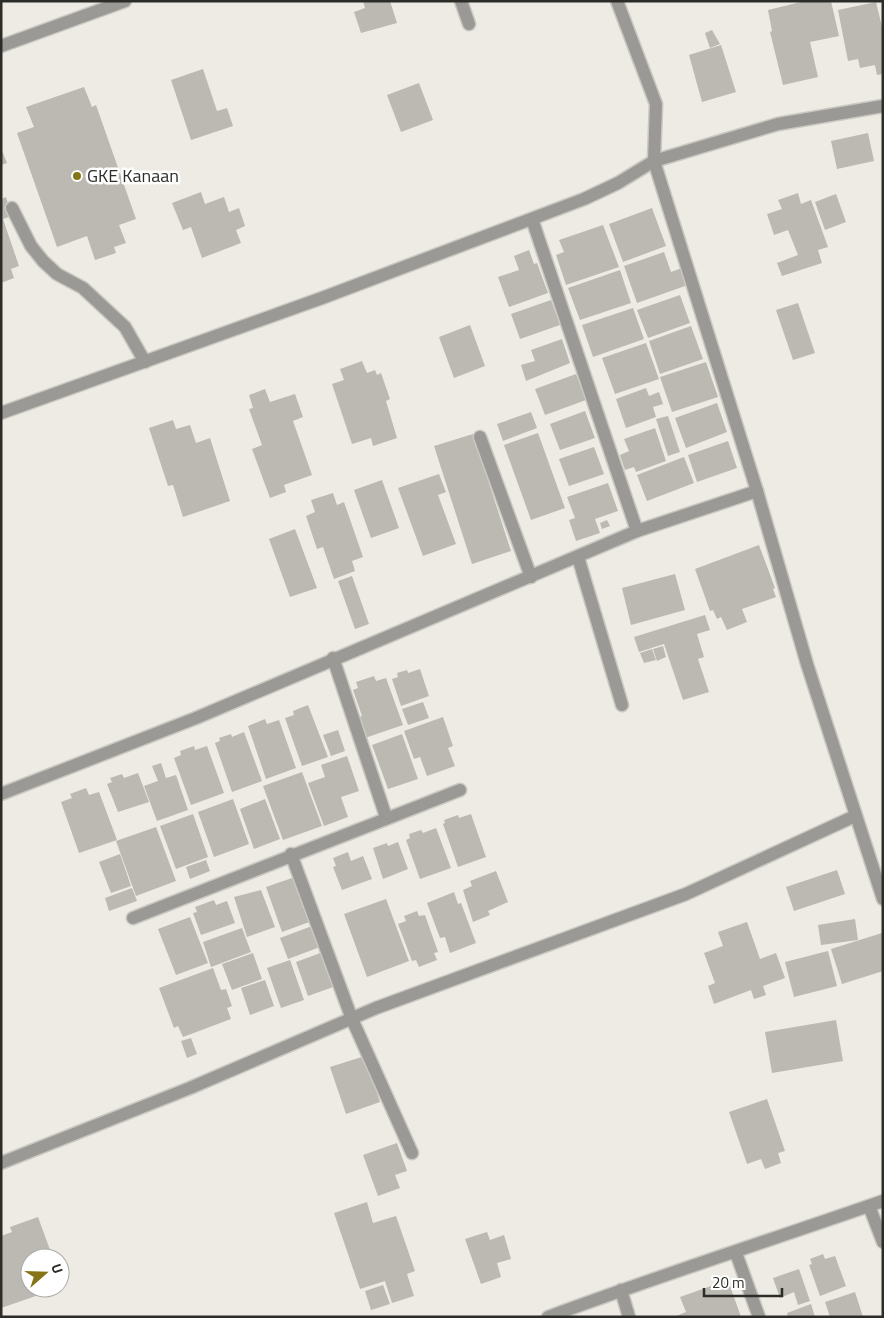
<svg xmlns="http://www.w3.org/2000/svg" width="884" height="1318" viewBox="0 0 884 1318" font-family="'Titillium Web',sans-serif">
  <rect width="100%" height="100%" fill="#edebe3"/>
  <g fill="#bbb9b1">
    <path d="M363,1H390L397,23L361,33L354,12L365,8Z"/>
    <path d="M805,1H831L839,36L810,42L818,77L783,85L770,32L772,31L768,10Z"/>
    <path d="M876,2L883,31V74L877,75L875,65L860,68L858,59L848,61L838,10Z"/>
    <path d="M712,30L720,44L710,48L705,33Z"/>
    <path d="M721,45L736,92L702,102L689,55Z"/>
    <path d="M203,69L217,111L227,108L233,126L191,140L171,80Z"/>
    <path d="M419,83L433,120L401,132L387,95Z"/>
    <path d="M84,87L92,107L96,105L136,219L119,225L126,243L114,247L116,253L95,260L87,236L57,247L17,133L34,127L26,107Z"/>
    <path d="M868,133L874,161L837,169L831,141Z"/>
    <path d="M1,148L7,163L1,165Z"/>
    <path d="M201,192L205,204L224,197L229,212L239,208L245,226L236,230L241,243L202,258L191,227L183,230L172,203Z"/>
    <path d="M798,193L801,204L811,200L828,247L818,250L822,263L782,276L777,263L798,255L788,230L774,235L767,214L782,209L778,200Z"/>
    <path d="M836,194L846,222L825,230L815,202Z"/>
    <path d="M6,197L12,216L3,219L19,266L11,269L14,278L1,283V199Z"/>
    <path d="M652,208L666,246L623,262L609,224Z"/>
    <path d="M603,225L619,267L566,285L556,255L564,252L559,240Z"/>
    <path d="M529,250L534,264L537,263L548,293L509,307L498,277L519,270L514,256Z"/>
    <path d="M664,252L671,272L682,268L688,285L637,303L624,266Z"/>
    <path d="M620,270L631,303L580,320L568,288Z"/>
    <path d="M680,295L690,323L648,338L637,310Z"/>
    <path d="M551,300L560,325L520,339L511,314Z"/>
    <path d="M798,303L815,353L793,360L776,310Z"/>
    <path d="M633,308L644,339L593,357L582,325Z"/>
    <path d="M470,325L485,366L454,378L439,337Z"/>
    <path d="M691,326L703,359L660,374L649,341Z"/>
    <path d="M562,339L570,363L526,381L521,365L535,361L531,350Z"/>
    <path d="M646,343L659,379L615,394L602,358Z"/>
    <path d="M362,361L367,373L375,370L377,375L381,373L390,399L386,401L397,438L373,446L371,438L352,444L332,384L344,380L340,369Z"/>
    <path d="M706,362L718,397L672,412L660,377Z"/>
    <path d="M576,374L586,400L545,415L535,389Z"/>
    <path d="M646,388L649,396L659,392L663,404L653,407L656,417L626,428L616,399Z"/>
    <path d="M265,389L270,402L295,394L303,417L293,421L312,475L284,485L286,492L270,498L252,449L262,445L249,409L253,408L249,395Z"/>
    <path d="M717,403L727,432L686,448L675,418Z"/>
    <path d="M585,411L595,438L560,450L550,424Z"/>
    <path d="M531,412L537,428L503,441L497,424Z"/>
    <path d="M668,416L680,452L668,456L656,419Z"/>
    <path d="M173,420L176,429L190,425L196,443L210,438L230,501L183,517L173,485L168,486L149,428Z"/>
    <path d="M655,428L666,461L636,472L634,467L625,470L620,455L629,451L624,439Z"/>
    <path d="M538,433L565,508L531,520L504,445Z"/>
    <path d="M473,434L511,551L472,564L434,446Z"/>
    <path d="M728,441L737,468L697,482L688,455Z"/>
    <path d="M594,447L604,474L569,486L559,459Z"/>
    <path d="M684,457L694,483L647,501L637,475Z"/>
    <path d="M439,474L446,492L438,495L456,544L423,556L398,488Z"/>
    <path d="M382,480L399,528L371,538L354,490Z"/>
    <path d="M608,483L618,511L595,519L600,533L576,541L569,520L575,518L567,497Z"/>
    <path d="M333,493L337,505L344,502L363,557L352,561L355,571L334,579L323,547L317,549L306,516L315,512L311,500Z"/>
    <path d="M607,520L610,526L602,529L600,523Z"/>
    <path d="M295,529L317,588L290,597L269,539Z"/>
    <path d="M759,545L775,588L773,589L776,597L742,609L747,622L727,630L721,617L717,619L713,610L710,611L695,569Z"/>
    <path d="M675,574L685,610L631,625L622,588Z"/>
    <path d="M352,576L369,624L355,629L338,581Z"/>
    <path d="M705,615L710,630L697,634L704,657L698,659L709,692L683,700L664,644L639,652L634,637Z"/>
    <path d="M663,646L666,657L657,661L653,649Z"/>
    <path d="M652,649L656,660L644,663L640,653Z"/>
    <path d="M420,669L429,696L401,706L392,679L398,677L397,673L407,670L408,673Z"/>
    <path d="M374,676L376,681L386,678L403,725L362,739L354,719L362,716L353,690L358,688L356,682Z"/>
    <path d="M423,702L429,718L408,725L402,709Z"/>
    <path d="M308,705L328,757L302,766L285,718L294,715L293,711Z"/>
    <path d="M443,717L453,746L448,748L455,766L427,776L420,757L414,759L404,731Z"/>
    <path d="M265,719L267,724L279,720L296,768L266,779L248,726Z"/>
    <path d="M338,730L345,751L331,756L323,735Z"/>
    <path d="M244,732L262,781L232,792L215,743L220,741L219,738L231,734L232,737Z"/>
    <path d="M402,734L418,779L388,789L372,745Z"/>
    <path d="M194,746L195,750L207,746L224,793L191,805L174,758L181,755L180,751Z"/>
    <path d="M347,756L359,791L341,797L348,817L324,826L308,783L325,777L321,765Z"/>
    <path d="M161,763L166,778L176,775L188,810L157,821L144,786L158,781L152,766Z"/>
    <path d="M302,772L322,826L283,840L263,786Z"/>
    <path d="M138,773L149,802L118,812L107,784L112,782L110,778L122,774L124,778Z"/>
    <path d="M86,788L89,795L99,792L117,840L79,853L61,802L72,798L70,794Z"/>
    <path d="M233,799L249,844L214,857L198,812Z"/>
    <path d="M265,799L280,839L254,849L240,809Z"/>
    <path d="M193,814L208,857L176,869L160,826Z"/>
    <path d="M471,814L486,857L458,867L443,824L445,823L444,820L458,815L459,818Z"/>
    <path d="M156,827L176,881L136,896L116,841Z"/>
    <path d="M436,828L451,868L420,879L406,840L410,838L409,834L421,830L423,833Z"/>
    <path d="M398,842L408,869L383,879L373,848L387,843L388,846Z"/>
    <path d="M348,852L351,861L363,856L372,879L342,890L333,867L336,866L333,858Z"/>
    <path d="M120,854L131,886L111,893L99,862Z"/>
    <path d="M206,860L210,871L190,879L186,867Z"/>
    <path d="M837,870L845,894L794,911L786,887Z"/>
    <path d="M496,871L508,902L488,911L490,915L473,922L463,890L472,886L470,881Z"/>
    <path d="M295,877L312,921L282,932L266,887Z"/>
    <path d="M132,888L137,901L109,911L105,898Z"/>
    <path d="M261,890L275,927L247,937L234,897Z"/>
    <path d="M454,892L458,904L461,903L476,943L450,953L445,937L440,938L427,903Z"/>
    <path d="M386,899L409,961L367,977L344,914Z"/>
    <path d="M214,900L216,905L227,901L235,923L201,935L193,913L197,912L195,907Z"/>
    <path d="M417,911L419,916L425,915L438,952L434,953L437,960L419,967L416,960L412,961L398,924L406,921L404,916Z"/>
    <path d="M190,917L208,963L176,975L158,929Z"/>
    <path d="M855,919L858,940L821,945L818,925Z"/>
    <path d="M747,922L760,959L776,953L785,978L763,986L766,995L754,999L751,990L714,1004L708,986L715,983L704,953L723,946L718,932Z"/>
    <path d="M312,926L320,947L288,959L280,938Z"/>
    <path d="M242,928L251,952L211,967L203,942Z"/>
    <path d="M882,933L883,971L842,984L831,949Z"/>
    <path d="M828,951L837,986L794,997L785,962Z"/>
    <path d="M323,952L336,986L308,996L296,962Z"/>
    <path d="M253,953L262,979L232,990L222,964Z"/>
    <path d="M290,960L304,1000L281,1008L267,968Z"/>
    <path d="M213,968L221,990L226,989L232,1006L227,1008L231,1019L183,1037L178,1026L174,1028L159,988Z"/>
    <path d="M265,980L274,1006L250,1015L241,988Z"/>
    <path d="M836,1020L843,1061L772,1073L765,1032Z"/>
    <path d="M191,1038L197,1054L187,1058L181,1041Z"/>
    <path d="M365,1056L380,1102L346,1114L330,1067Z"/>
    <path d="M767,1099L785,1151L778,1153L781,1163L765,1169L761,1159L747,1164L729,1112Z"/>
    <path d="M397,1143L407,1171L395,1175L400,1188L378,1196L363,1155Z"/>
    <path d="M367,1202L373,1223L396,1216L415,1271L407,1274L414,1296L392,1303L385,1281L360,1289L334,1213Z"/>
    <path d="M38,1217L53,1258H30V1288H59L1,1308V1236L12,1232L10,1227Z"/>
    <path d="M487,1232L490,1240L504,1235L511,1259L497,1263L501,1277L481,1284L465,1239Z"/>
    <path d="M823,1254L825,1259L835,1256L846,1286L820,1296L809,1265L812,1264L810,1259Z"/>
    <path d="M799,1269L810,1301L798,1305L794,1292L780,1298L773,1278Z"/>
    <path d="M728,1280L741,1317H674L686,1312L680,1297Z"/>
    <path d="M383,1285L390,1304L371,1310L365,1291Z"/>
    <path d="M855,1292L863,1317H830L825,1302Z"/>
    <path d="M811,1304L815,1317H788L787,1313Z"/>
  </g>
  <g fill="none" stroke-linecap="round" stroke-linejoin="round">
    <g stroke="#cac9c1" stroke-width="15">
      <g id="minor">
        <path d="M461,1L469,24"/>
        <path d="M617,1L656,104L654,161L757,491L807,664L883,899"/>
        <path d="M1,46L125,1"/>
        <path d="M12,208L31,246L43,261L57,274L83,288L125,327L145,362"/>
        <path d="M532,219L637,531"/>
        <path d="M1,413L322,298L584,199L618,183L654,161L778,124L883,106"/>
        <path d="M480,437L531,577"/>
        <path d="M578,557L622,705"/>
        <path d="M333,658L386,817"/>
        <path d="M1,794L196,718L637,531L757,491"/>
        <path d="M291,854L352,1019L412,1153"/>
        <path d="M133,918L460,790"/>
        <path d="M1,1163L190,1088L376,1008L686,894L855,816"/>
        <path d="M869,1206L883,1242"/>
        <path d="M736,1253L759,1317"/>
        <path d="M621,1290L629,1317"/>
        <path d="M548,1317C658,1276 771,1240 883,1201"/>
      </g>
    </g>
    <use href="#minor" stroke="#9a9996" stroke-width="12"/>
  </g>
  <circle fill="#867417" stroke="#fff" stroke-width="2" cx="77" cy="176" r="5"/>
  <g text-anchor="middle" stroke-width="5" stroke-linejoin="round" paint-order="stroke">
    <g font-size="18" fill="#2c2c28" stroke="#fff" text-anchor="start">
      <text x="87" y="182">GKE Kanaan</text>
    </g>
  </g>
  <rect width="884" height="1318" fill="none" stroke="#2c2c28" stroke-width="5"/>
  <g transform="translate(45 1273) rotate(70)"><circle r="24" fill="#ffffff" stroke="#ababa9"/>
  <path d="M0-4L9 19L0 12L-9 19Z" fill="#867417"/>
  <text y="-8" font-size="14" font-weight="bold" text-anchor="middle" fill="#2c2c28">U</text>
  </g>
  <path d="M704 1288v8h78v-8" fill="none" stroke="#2c2c28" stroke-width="2.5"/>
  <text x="712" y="1288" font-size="15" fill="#2c2c28" stroke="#ffffff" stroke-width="4" paint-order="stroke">20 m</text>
</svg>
